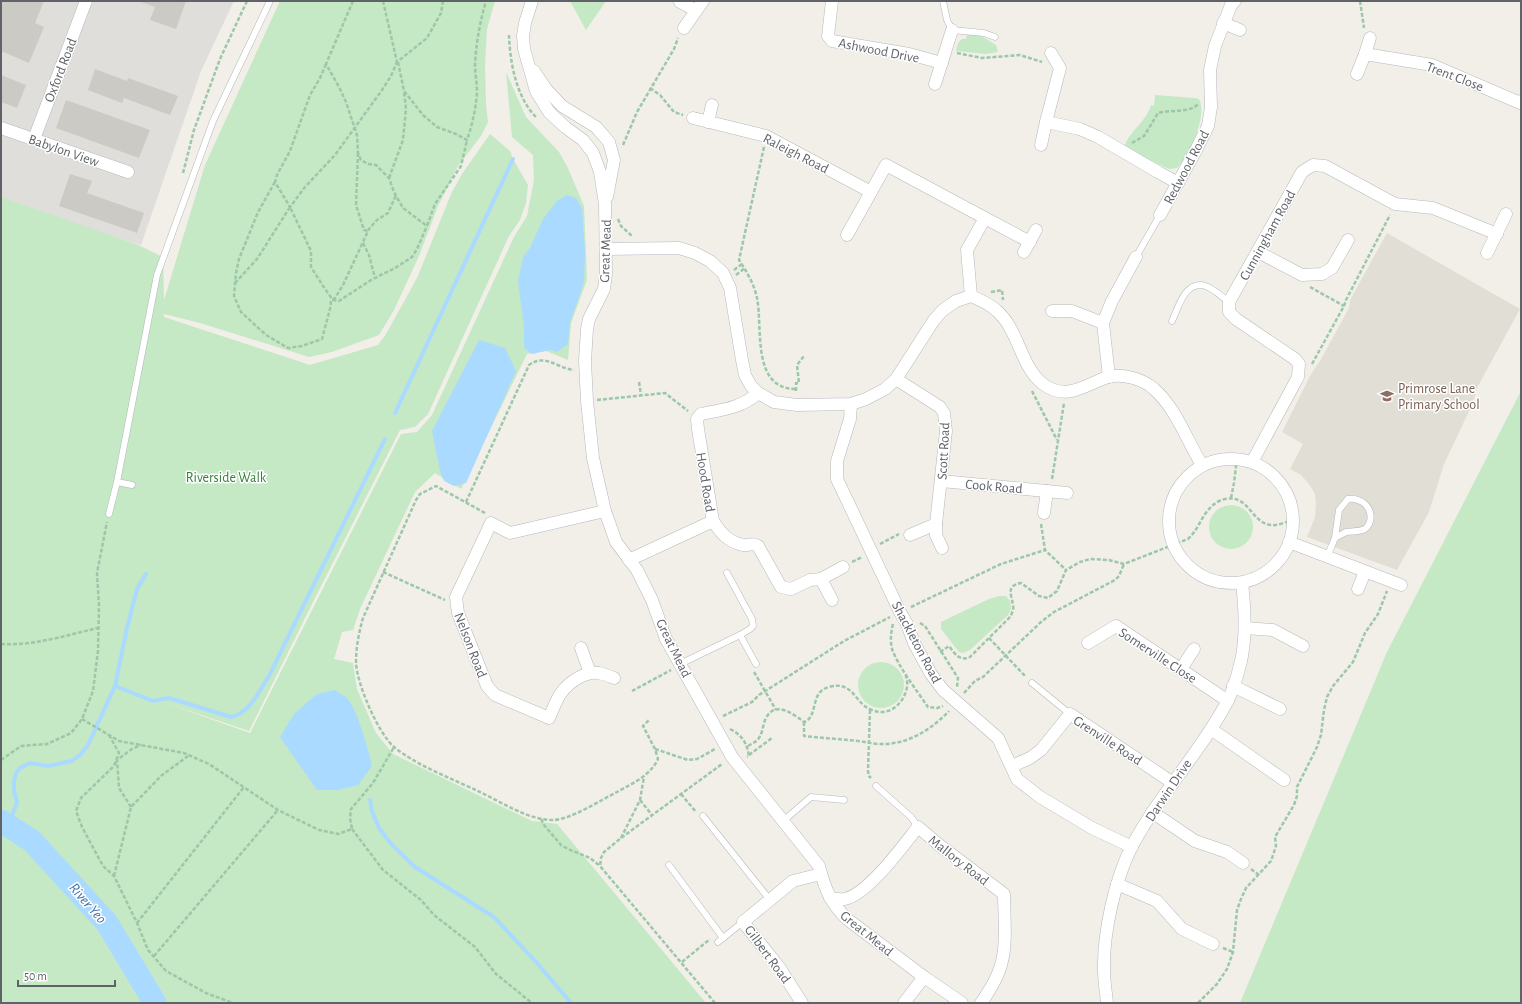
<svg xmlns="http://www.w3.org/2000/svg" width="1522" height="1004" viewBox="0 0 1522 1004" font-family="'Alegreya Sans',sans-serif">
  <rect width="100%" height="100%" fill="#f1efe8"/>
  <path fill="#e0deda" d="M1,1H234L201,71L141,245L1,201Z"/>
  <path fill="#e1ded6" d="M1387,233L1520,309L1478,386L1472,405L1444,464L1429,512L1397,570L1307,537L1315,517L1316,504L1315,494L1309,484L1301,475L1290,469L1303,444L1282,432L1310,376L1320,361L1349,308L1350,300Z"/>
  <g fill="#c5e8c5">
    <path d="M280,1H495L487,29L485,65L486,105L488,122L481,136L458,166L438,206L419,256L394,310L379,335L332,352L309,357L200,323L164,314V317L310,365L378,345L386,334L417,278L452,192L462,174L490,134L510,151L513,159L528,185L526,203L520,220L509,236L428,414L415,427L400,430L310,608L249,731L160,701L250,733L401,434L417,432L432,415L514,237L527,216L534,180L533,155L512,137L506,72L526,117L559,152L567,166L584,206L587,280L571,323L568,360L546,351L527,354L461,489L435,473L415,492L360,609L353,630L342,632L334,659L353,663L357,689L376,733L393,754L532,821L557,824L706,1003H1V197L136,244L163,257L164,300L205,165Z"/>
    <path d="M570,1H606L586,30Z"/>
    <path d="M967,34H978L996,45L998,52L986,54L956,51L958,43L962,39H966Z"/>
    <path d="M1155,95L1195,98L1199,99C1208,115 1189,157 1177,168L1169,169L1124,148C1130,129 1145,124 1151,105L1154,106Z"/>
    <path d="M1521,391V1003H1240L1387,652Z"/>
    <circle cx="1231" cy="527" r="22"/>
    <path d="M999,596H1006L1010,601L1011,609L1008,615L970,650L963,653L959,652L941,629V622L989,599Z"/>
    <circle cx="881" cy="685" r="23"/>
  </g>
  <g fill="#aadaff">
    <path d="M567,195L576,198L582,208L585,253L584,282L570,323L568,344L557,352L550,350L532,354L524,348V326L518,281L523,257L530,248L543,219L557,201Z"/>
    <path d="M479,340L505,348L516,371L466,483L454,486L444,481L440,471L432,431Z"/>
    <path d="M335,690C339,693 345,696 348,699C357,710 369,751 372,766L358,785L338,790H317L280,737L294,714L317,694Z"/>
  </g>
  <g fill="none" stroke-linecap="round" stroke-linejoin="round">
    <g stroke="#aadaff" stroke-width="4">
      <path d="M395,413L513,159"/>
      <path d="M115,686L153,701L169,698L231,717C250,713 259,691 269,676L385,439"/>
      <path d="M370,800L372,811L379,828L392,845L415,867L494,917L537,963L571,1003"/>
      <path d="M8,825L17,803L14,791V781L16,773L20,768L30,763L48,766L72,761L81,754L88,745L115,686L127,628L137,589L146,574"/>
    </g>
    <path stroke="#aadaff" stroke-width="23" d="M1,821L32,841L107,923L155,1003"/>
  </g>
  <g fill="#cccac5">
    <path d="M1,1H44L35,23L44,27L29,63L1,51Z"/>
    <path d="M138,1H186L176,29L150,20L155,7Z"/>
    <path d="M95,69L127,81L128,78L178,96L170,115L124,98L122,103L88,90Z"/>
    <path d="M1,75L26,85L17,108L1,102Z"/>
    <path d="M66,100L150,130L139,158L56,128Z"/>
    <path d="M70,174L92,181L87,193L144,213L137,233L59,206Z"/>
  </g>
  <g fill="none" stroke-linecap="round" stroke-linejoin="round">
    <g stroke="#b5b8bc" stroke-width="7">
      <g id="lane">
        <path d="M943,1L947,20L952,30L984,33L995,37"/>
        <path d="M1136,257L1160,215"/>
        <path d="M1172,321C1178,309 1184,283 1202,285C1211,286 1222,297 1229,302"/>
        <path d="M117,482L132,485"/>
        <path d="M1348,499C1354,498 1360,500 1365,504C1372,511 1373,522 1365,529C1359,532 1352,531 1346,532C1342,534 1339,536 1335,538L1339,510Z"/>
        <path d="M109,514L117,482L157,275L213,121L270,1"/>
        <path d="M1327,557L1335,538"/>
        <path d="M740,635L756,664"/>
        <path d="M680,664L740,635L750,629L753,626L752,619L727,573"/>
        <path d="M1032,683L1070,714"/>
        <path d="M876,786L911,817L918,827"/>
        <path d="M703,816L770,900"/>
        <path d="M783,821L811,797L844,800"/>
        <path d="M669,865L723,938"/>
        <path d="M718,942L743,922"/>
      </g>
    </g>
    <g stroke="#b5b8bc" stroke-width="13">
      <g id="street">
        <path d="M532,1L525,23L523,36L524,49L536,91L549,112L565,127L583,140L593,153L600,172L605,204L606,274L604,289L589,319L587,329L585,361L587,401L593,458L605,511L616,542L637,570L652,600L666,639L732,757L819,866C825,889 830,902 847,919L924,977L962,1003"/>
        <path d="M832,1L828,36L832,41L909,54L942,63"/>
        <path d="M680,2L695,10"/>
        <path d="M1223,23L1240,30"/>
        <path d="M684,28L703,1"/>
        <path d="M1051,53L1060,68L1046,122L1080,129L1098,137L1158,172L1178,183"/>
        <path d="M1365,54L1370,38"/>
        <path d="M534,71L546,89L562,106L596,127L609,142L614,160L607,197"/>
        <path d="M1357,74L1365,54L1432,65L1520,103L1521,101"/>
        <path d="M935,84L952,30"/>
        <path d="M693,118L766,136L871,192"/>
        <path d="M708,122L712,105"/>
        <path d="M1,128L128,172"/>
        <path d="M34,139L86,1"/>
        <path d="M1041,145L1046,122"/>
        <path d="M1160,215L1195,152L1208,126L1211,107L1210,70L1215,46L1231,5L1235,1"/>
        <path d="M985,218L1030,242"/>
        <path d="M847,235L886,165L985,218L967,250L971,296"/>
        <path d="M606,249L679,248L695,253L710,261L723,273L730,288L742,360L745,375L751,386L758,393L774,402L797,405L851,404L866,399L885,389L896,379L934,320L943,310L956,301L971,296C980,300 990,304 997,311C1019,330 1020,366 1043,384C1067,402 1086,384 1108,377C1122,373 1143,379 1154,389C1176,408 1187,441 1202,465"/>
        <path d="M1024,252L1036,230"/>
        <path d="M1258,252L1302,275L1322,274L1332,268L1348,240"/>
        <path d="M1487,253L1506,214"/>
        <path d="M1052,311H1072L1103,323"/>
        <path d="M1109,377L1103,323L1112,301L1136,257"/>
        <path d="M896,379L940,407L944,413L946,431L936,524V535L942,548"/>
        <path d="M758,393C742,408 721,410 701,414L697,419L698,429L713,521C720,532 728,542 743,545C750,546 751,542 758,546L781,587L791,589L810,580L821,579L843,567"/>
        <path d="M851,404L850,419L837,461V479L900,612L907,624L914,643L931,674L943,690L998,738L1017,779L1040,797L1092,828L1132,847"/>
        <circle cx="1231" cy="521" r="62"/>
        <path d="M1252,462L1298,377L1299,364L1295,359L1236,319L1229,312V302L1302,172L1313,165L1325,166L1395,204L1433,208L1497,234"/>
        <path d="M941,481L1067,493"/>
        <path d="M605,511L510,533L491,523L456,597L458,613L487,686L495,695L549,718C553,710 556,700 561,693C569,682 585,671 599,673C604,674 609,676 614,678"/>
        <path d="M1044,513L1047,491"/>
        <path d="M910,535L936,524"/>
        <path d="M1289,542L1401,585"/>
        <path d="M629,560L713,521"/>
        <path d="M821,579L832,600"/>
        <path d="M1358,589L1365,572"/>
        <path d="M1245,628L1273,630L1303,646"/>
        <path d="M1088,643L1116,626L1228,701"/>
        <path d="M581,648L590,673"/>
        <path d="M1181,669L1194,649"/>
        <path d="M1233,686L1280,709"/>
        <path d="M1211,729L1284,780"/>
        <path d="M1012,766L1030,758L1041,750L1070,714L1173,783"/>
        <path d="M1152,812L1195,841L1227,852L1243,863"/>
        <path d="M1117,884L1157,901L1182,929L1213,944"/>
        <path d="M830,898C834,898 841,900 845,899C869,893 902,847 918,827L938,844L1004,894C1004,917 1008,949 999,971C995,982 988,993 981,1003"/>
        <path d="M802,1003L779,967L743,922L793,881L821,874"/>
        <path d="M904,1003L924,977"/>
        <path d="M1107,1003C1106,992 1104,981 1104,970C1103,933 1115,879 1132,846C1159,795 1200,753 1227,702C1233,691 1237,677 1240,665C1247,639 1245,609 1242,583"/>
      </g>
    </g>
    <g stroke="#9cc7a9" stroke-width="2.5" stroke-dasharray="4 2" stroke-linecap="butt">
      <path d="M353,1L326,64L339,87L346,102L357,135L358,153L361,160L368,164L376,165L389,178L394,192L403,208L427,226L435,204L461,166L467,140"/>
      <path d="M383,1L397,62L427,38L441,13L443,1"/>
      <path d="M1360,1L1364,28"/>
      <path d="M509,35C510,62 516,98 537,118"/>
      <path d="M957,53L982,58L1020,55L1042,62"/>
      <path d="M398,62L404,91L423,115L437,127L456,134L467,140C472,125 476,109 477,92C477,83 475,74 475,65C476,43 480,22 486,1"/>
      <path d="M326,64L320,78L310,95L290,151L277,175L275,182L290,207L305,187L335,155L382,90L391,76L397,62"/>
      <path d="M650,88L660,95L674,112L683,115"/>
      <path d="M1132,143L1144,136L1158,113C1171,109 1190,114 1199,103"/>
      <path d="M623,145L637,112L674,49L678,38"/>
      <path d="M764,147L739,260C747,272 754,284 757,298C763,328 751,389 796,389"/>
      <path d="M358,153L356,205L364,230L368,231"/>
      <path d="M183,173L194,130L220,59L247,1"/>
      <path d="M389,178L403,140L406,109L404,91"/>
      <path d="M275,182L258,212L239,259L236,273L234,296L241,312L266,335L288,348L302,346L322,339L330,309L331,301L335,298L343,285L369,229L377,220L388,213L396,195"/>
      <path d="M618,219L621,226L632,236"/>
      <path d="M363,243L369,255L375,278"/>
      <path d="M734,270L742,264"/>
      <path d="M736,275L745,268"/>
      <path d="M235,283L257,259L290,207L311,251V267L325,289L333,300L339,301L371,280L395,268L412,257L417,249L427,226"/>
      <path d="M1310,287L1344,306"/>
      <path d="M991,292L1002,290L1003,300"/>
      <path d="M1312,364L1344,306L1346,300L1390,215"/>
      <path d="M639,382L641,395"/>
      <path d="M796,391V383H799L797,365L804,356"/>
      <path d="M1032,391L1057,440"/>
      <path d="M597,400L665,393L688,411"/>
      <path d="M1052,479L1064,403"/>
      <path d="M1231,498L1234,483L1237,458"/>
      <path d="M466,502L529,365C546,353 556,368 574,370"/>
      <path d="M485,513L436,486L420,494L416,500L363,618C359,632 356,647 356,663C357,684 378,733 394,747C417,766 453,779 480,792C503,803 528,820 553,820C570,820 601,800 617,792C633,783 650,776 658,759L655,749L643,726L649,720"/>
      <path d="M1041,524L1045,550L1066,570"/>
      <path d="M880,544L899,534"/>
      <path d="M852,562L862,557"/>
      <path d="M383,572L445,600"/>
      <path d="M911,607L1001,564L1045,550"/>
      <path d="M920,623L925,626L958,678L957,687"/>
      <path d="M893,624C891,632 890,640 892,649C898,666 917,691 928,707L937,708L943,706"/>
      <path d="M989,638L1026,677"/>
      <path d="M1,644C34,646 67,635 98,628"/>
      <path d="M940,652L949,646C955,654 958,660 969,658L1011,616C1012,612 1014,609 1013,606C1012,595 1005,586 1021,583L1039,596L1048,598L1057,591L1066,570L1080,562L1090,559L1109,560L1124,564L1188,539C1199,529 1201,516 1212,506C1215,503 1220,500 1225,499C1249,494 1251,523 1271,525C1277,526 1286,522 1292,520"/>
      <path d="M754,672L776,710"/>
      <path d="M632,691L671,670"/>
      <path d="M964,693L975,681L983,677L1041,622L1054,612L1115,580L1119,576L1124,564"/>
      <path d="M870,710L868,771L869,776L871,778"/>
      <path d="M723,716L752,702L759,695L844,641L890,617"/>
      <path d="M82,719L119,741L184,753L209,764L278,810L319,830L338,834L352,829L350,818L351,809L373,783L394,747"/>
      <path d="M804,722V736C822,738 840,739 858,741C866,742 872,744 880,744C907,745 931,730 949,711"/>
      <path d="M730,729C742,735 747,743 749,756L747,757"/>
      <path d="M109,735L119,753L114,766L81,798L76,811L82,827L103,866L114,876L137,923L148,950L166,971L206,993L233,1003"/>
      <path d="M748,746C753,743 758,741 760,736C763,731 763,724 766,718C776,700 793,714 804,722C819,717 809,692 829,687C854,680 854,704 872,710C889,717 904,704 907,687C908,683 906,679 906,675"/>
      <path d="M655,749L688,760L697,759L715,749"/>
      <path d="M749,755L772,738"/>
      <path d="M1,760L21,746L47,744L71,733L82,719L93,691L98,651L99,606L97,573L107,522"/>
      <path d="M681,794L696,812"/>
      <path d="M640,800L652,815"/>
      <path d="M131,807L119,788L117,760L132,749L141,745"/>
      <path d="M541,819L544,825L561,845L568,849L590,858L600,866"/>
      <path d="M352,829L383,870L421,900L434,915L475,947L496,974L532,1003"/>
      <path d="M621,838L640,800L644,777"/>
      <path d="M1251,869L1259,875"/>
      <path d="M114,876L131,807L161,776L188,756"/>
      <path d="M137,923L244,787"/>
      <path d="M1223,948L1233,952"/>
      <path d="M154,956L278,810"/>
      <path d="M682,962L710,939"/>
      <path d="M715,1003L600,866L601,858L604,852L621,838L722,764"/>
      <path d="M1198,1003L1217,984L1227,969L1233,952L1237,910L1241,899L1246,888L1271,861L1276,846L1275,837L1294,805L1297,796V787L1317,747L1321,735L1324,710L1327,697L1333,686L1353,662L1365,633L1378,614L1387,591"/>
    </g>
    <use href="#lane" stroke="#fff" stroke-width="6"/>
    <use href="#street" stroke="#fff" stroke-width="12"/>
  </g>
  <defs>
    <g id="school-bare" transform="scale(1.08)"><path d="M0-5L7-2L0 1L-7-2ZM-4 1L0 2.5L4 1V4Q0 6-4 4Z" fill="#8d6e63" stroke="#fff" stroke-width="2.5" paint-order="stroke"/></g>
  </defs>
  <g fill-rule="evenodd">
    <use href="#school-bare" x="1387" y="396"/>
  </g>
  <g text-anchor="middle" stroke-width="3" stroke-linejoin="round" paint-order="stroke">
    <g font-size="14" fill="#5f6368" stroke="#fff">
      <text transform="translate(879 50) rotate(11)" y="5">Ashwood Drive</text>
      <text transform="translate(60 70) rotate(-69)" y="5">Oxford Road</text>
      <text transform="translate(1455 76) rotate(21)" y="5">Trent Close</text>
      <text transform="translate(64 150) rotate(19)" y="5">Babylon View</text>
      <text transform="translate(796 153) rotate(27)" y="5">Raleigh Road</text>
      <text transform="translate(1186 167) rotate(-62)" y="5">Redwood Road</text>
      <text transform="translate(1267 235) rotate(-61)" y="5">Cunningham Road</text>
      <text transform="translate(605 251) rotate(-88)" y="5">Great Mead</text>
      <text transform="translate(943 451) rotate(-87)" y="5">Scott Road</text>
      <text transform="translate(706 482) rotate(81)" y="5">Hood Road</text>
      <text transform="translate(994 486) rotate(5)" y="5">Cook Road</text>
      <text transform="translate(917 642) rotate(62)" y="5">Shackleton Road</text>
      <text transform="translate(471 645) rotate(69)" y="5">Nelson Road</text>
      <text transform="translate(674 648) rotate(64)" y="5">Great Mead</text>
      <text transform="translate(1158 655) rotate(33)" y="5">Somerville Close</text>
      <text transform="translate(1108 740) rotate(33)" y="5">Grenville Road</text>
      <text transform="translate(1168 790) rotate(-56)" y="5">Darwin Drive</text>
      <text transform="translate(959 860) rotate(38)" y="5">Mallory Road</text>
      <text transform="translate(867 933) rotate(39)" y="5">Great Mead</text>
      <text transform="translate(768 954) rotate(54)" y="5">Gilbert Road</text>
    </g>
    <g font-size="14" fill="#785e54" stroke="#fff" text-anchor="start">
      <text x="1398" y="393">Primrose Lane<tspan x="1398" dy="16">Primary School</tspan></text>
    </g>
    <g font-size="14" fill="#348238" stroke="#fff">
      <text x="226" y="482">Riverside Walk</text>
    </g>
    <g font-size="15" font-style="italic" fill="#4174aa" stroke="#fff">
      <text transform="translate(88 903) rotate(49)" y="5">River Yeo</text>
    </g>
  </g>
  <rect width="1522" height="1004" fill="none" stroke="#5f6368" stroke-width="4"/>
  <path d="M18 980v6h97v-6" fill="none" stroke="#5f6368" stroke-width="2"/>
  <text x="24" y="980" font-size="12" fill="#5f6368" stroke="#ffffff" stroke-width="3" paint-order="stroke">50 m</text>
</svg>
